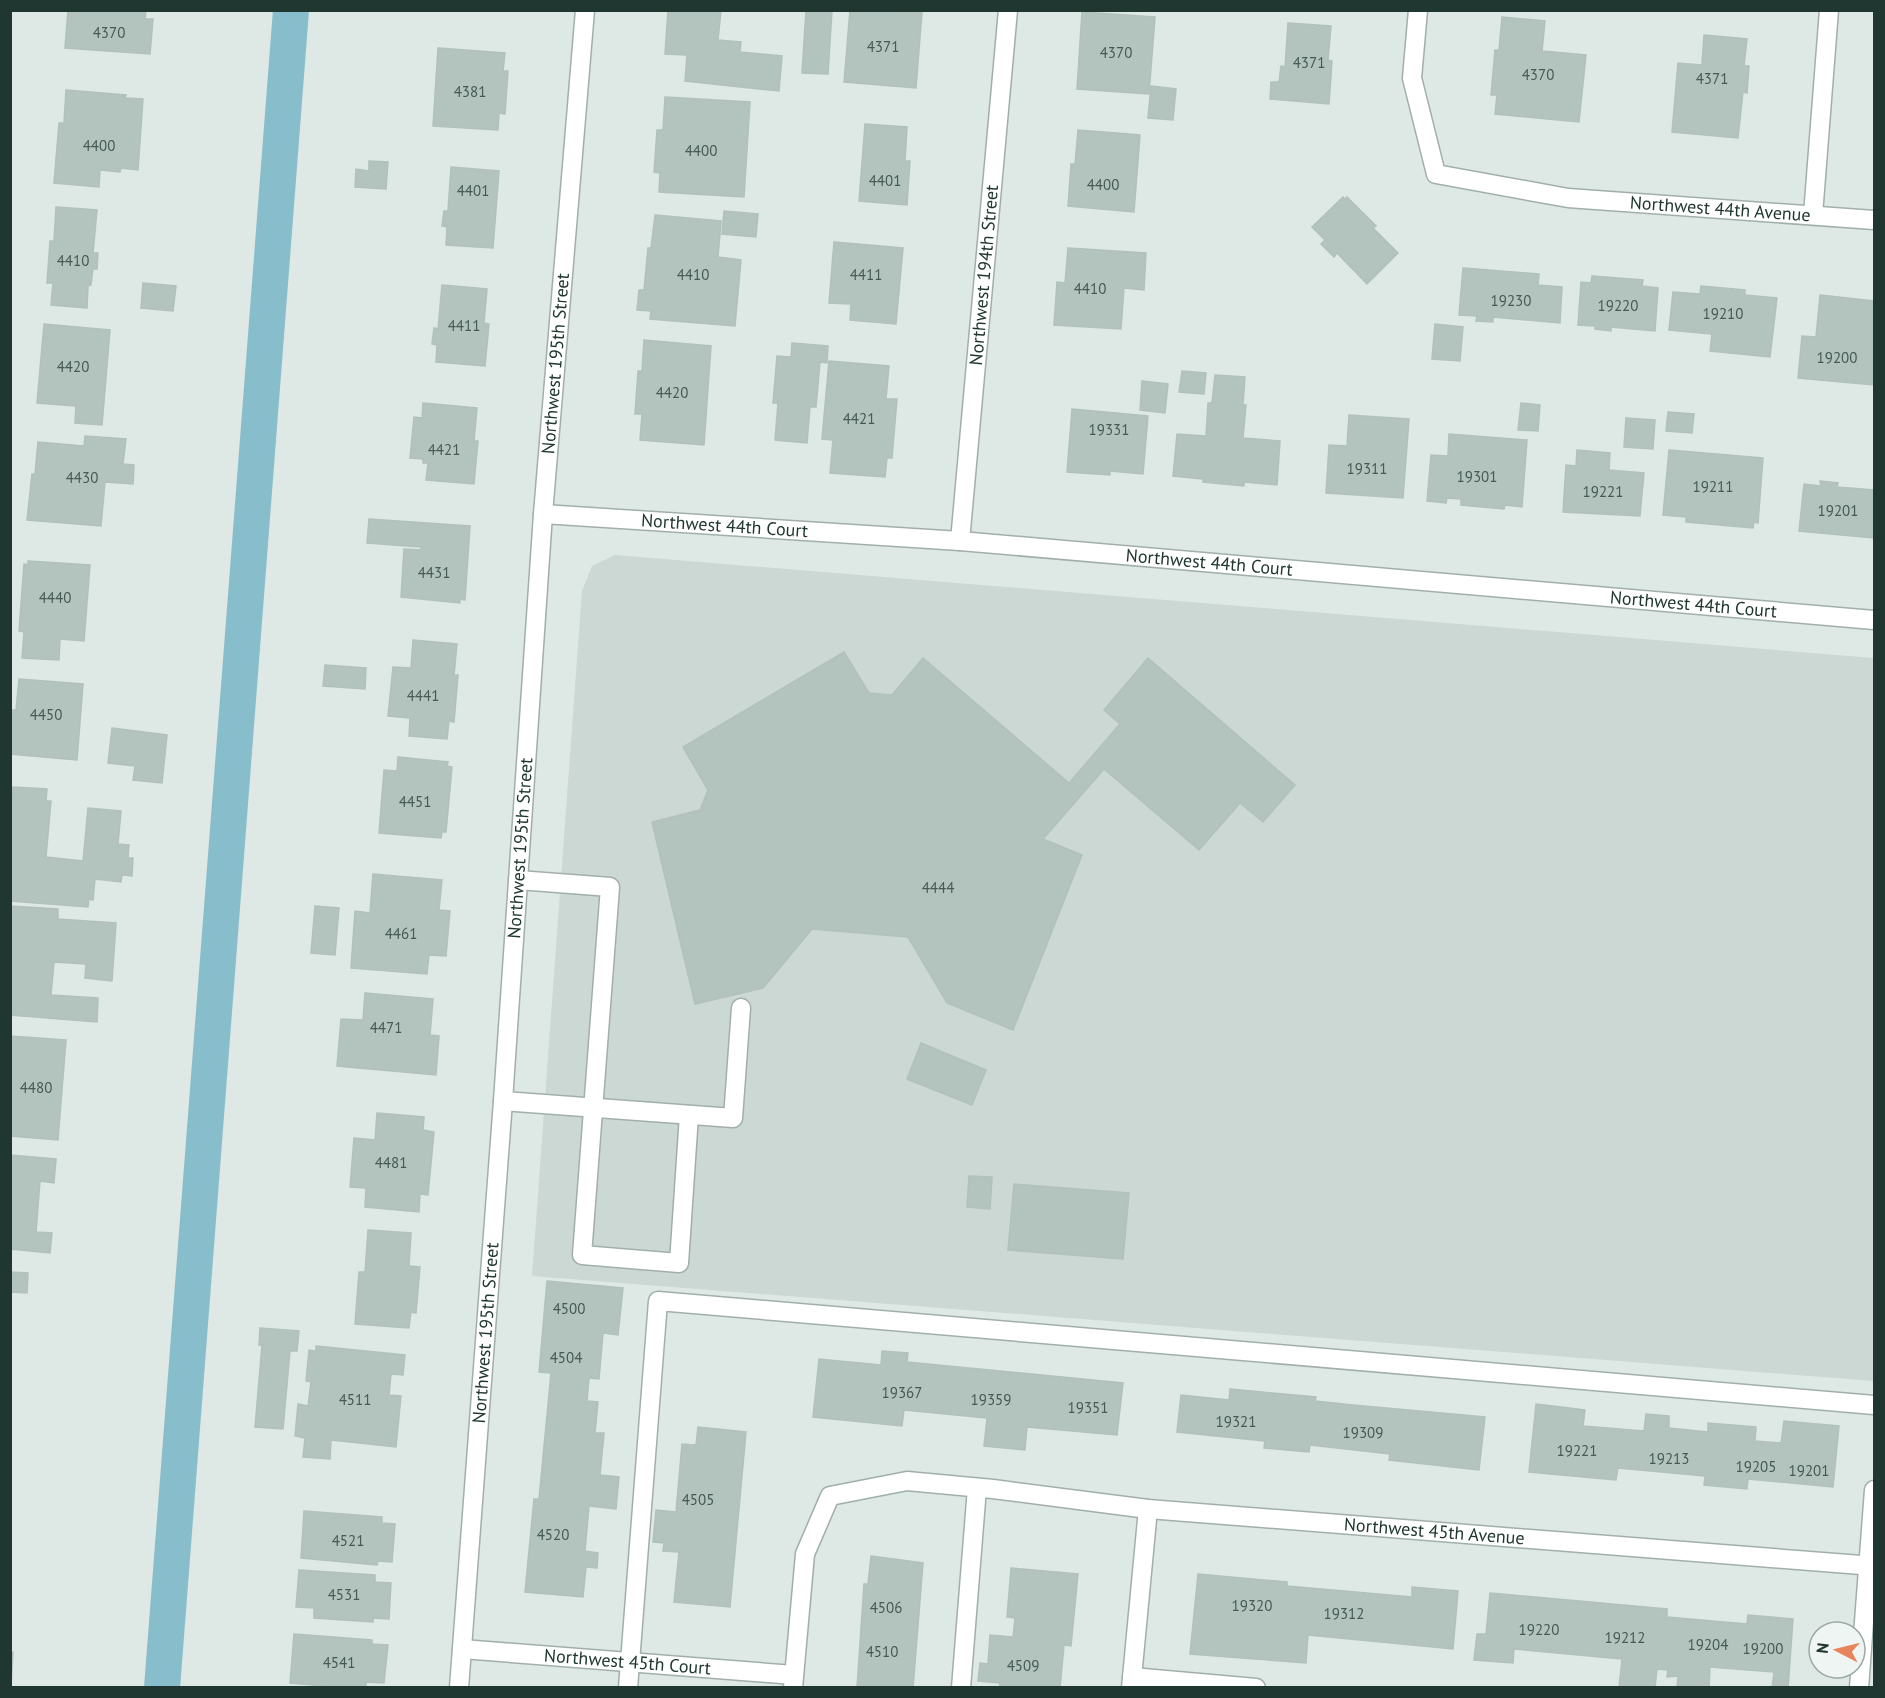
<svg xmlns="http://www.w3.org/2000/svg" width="1885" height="1698" viewBox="0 0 1885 1698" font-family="'PT Sans',sans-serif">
  <rect width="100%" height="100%" fill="#dee8e4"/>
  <path fill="#ccd8d3" d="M615,555L1874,658V1381L532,1276L582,591L592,566Z"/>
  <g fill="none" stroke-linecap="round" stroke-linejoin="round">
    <path stroke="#88becb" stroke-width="36" d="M162,1688L291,10"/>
  </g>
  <g fill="#b3c3bd" stroke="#b1c1bb" stroke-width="1.5">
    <path d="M68,10H146L145,19H153L150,54L65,48Z"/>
    <path d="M668,10H721L718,40L741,42L740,52L782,56L779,91L685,81L687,55L665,54Z"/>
    <path d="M806,10H832L828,74L802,73Z"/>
    <path d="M850,10L922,12L916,88L844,82Z"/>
    <path d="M1082,12L1155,17L1149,94L1077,89Z"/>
    <path d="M1502,17L1545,21L1542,51L1586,55L1579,122L1495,114L1497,95H1491L1495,50H1499Z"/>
    <path d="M1288,23L1331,26L1328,60L1332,61L1329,104L1270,99L1271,82H1279L1281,66L1285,67Z"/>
    <path d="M1704,35L1747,39L1744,66H1749L1747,93L1743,92L1738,138L1672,132L1678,63L1702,65Z"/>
    <path d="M438,48L505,53L503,71H508L505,114L499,113L498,130L433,126Z"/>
    <path d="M1151,86L1176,89L1173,120L1148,118Z"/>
    <path d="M66,90L126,95L125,98L143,99L138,170L121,168L120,172L100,170L99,187L54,183L59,123H64Z"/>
    <path d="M665,97L750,102L744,197L659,192L660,173L654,172L657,130H663Z"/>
    <path d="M865,124L907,127L905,161H910L907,205L859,201Z"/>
    <path d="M1078,130L1140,135L1134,212L1068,206L1071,164H1075Z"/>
    <path d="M369,161L388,162L386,189L355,187L356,169L369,171Z"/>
    <path d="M451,167L499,171L493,248L446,245L447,227L442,226L444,211H448Z"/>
    <path d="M1343,197L1345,199L1347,197L1376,226L1373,228L1398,253L1367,284L1337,253L1334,257L1321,244L1325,240L1312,227Z"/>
    <path d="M56,207L97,210L93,253H98L97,269H93L91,285L88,286L87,308L51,305L53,283H47L50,241H54Z"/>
    <path d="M724,211L758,214L756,237L722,234Z"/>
    <path d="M655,215L721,221L718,257L741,260L735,326L650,319L651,311L637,310L639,290H644L648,248H651Z"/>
    <path d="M834,242L903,248L896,324L850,320L851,304L829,303Z"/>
    <path d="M1068,248L1146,253L1144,290L1124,288L1121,329L1054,325L1057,282L1065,283Z"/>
    <path d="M1463,268L1539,274L1538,285L1562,287L1560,323L1493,317V322L1476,321L1477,316L1459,315Z"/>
    <path d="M1592,276L1643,280L1642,286L1658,288L1655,331L1611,327V331L1595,329V326L1578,325L1581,282L1591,283Z"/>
    <path d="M143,283L176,286L173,311L141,308Z"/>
    <path d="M442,285L487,289L484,323L489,324L485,366L436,362L437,345L432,344L434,328L438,329Z"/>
    <path d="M1701,286L1745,290V295L1777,298L1770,357L1710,351L1712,334L1669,330L1673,292L1700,294Z"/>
    <path d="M1820,295L1874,301V385L1798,378L1802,336L1816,337Z"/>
    <path d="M44,324L110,330L102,425L75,423L76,406L37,403Z"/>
    <path d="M1435,324L1463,327L1460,361L1432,359Z"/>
    <path d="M644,340L711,346L704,445L640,440L642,414H635L638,371H642Z"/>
    <path d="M792,343L828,346L827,363L820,362L816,407H810L807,443L775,440L778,403H773L777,356L791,357Z"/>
    <path d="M829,361L889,366L886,399H897L892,458H887L885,477L830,473L833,440L822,439Z"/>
    <path d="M1182,371L1206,373L1204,394L1179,392Z"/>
    <path d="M1215,375L1245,377L1243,405H1246L1243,438L1280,441L1277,485L1244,482V486L1203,482V479L1173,476L1177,434L1206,436L1208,403H1212Z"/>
    <path d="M1142,381L1168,384L1165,413L1140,410Z"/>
    <path d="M423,403L477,408L474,441H478L474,484L426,480L428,463H423V459L410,458L414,417L422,418Z"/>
    <path d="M1521,403L1540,405L1538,431L1518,430Z"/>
    <path d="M1072,409L1148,416L1143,474L1110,471V475L1067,472Z"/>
    <path d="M1668,412L1694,414L1692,433L1666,431Z"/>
    <path d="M1349,415L1409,419L1403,498L1326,493L1329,445L1347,446Z"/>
    <path d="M1626,418L1655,420L1653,449L1624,447Z"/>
    <path d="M1449,434L1527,440L1522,507L1505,505L1504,509L1461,505V499L1447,498L1446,503L1427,501L1431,455L1448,456Z"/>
    <path d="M85,436L126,439L123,464L134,465L133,484L105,482L101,526L27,520L32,474H35L38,442L84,446Z"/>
    <path d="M1577,450L1610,453L1609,470L1644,473L1640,516L1563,512L1566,465L1576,466Z"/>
    <path d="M1669,450L1763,458L1758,523L1754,522L1753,528L1686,522V517L1663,515Z"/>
    <path d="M1820,481L1838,483L1837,487L1874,490V538L1799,531L1804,484L1821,486Z"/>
    <path d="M369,519L470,526L465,600L460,599V603L401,597L404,549L421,550V547L367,543Z"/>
    <path d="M28,561L90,565L84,641L60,639L59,660L22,658L24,632L19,631L24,564L28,565Z"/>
    <path d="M413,640L457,644L454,675H458L454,722L449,721L447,739L409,736L410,718L388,716L393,667L411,668Z"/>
    <path d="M844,652L869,693L892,695L923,658L1069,783L1120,724L1104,710L1148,658L1295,785L1263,822L1240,803L1199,850L1104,769L1043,839L1082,855L1013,1030L947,1003L908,937L812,929L763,988L695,1004L652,822L700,810L708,790L683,747Z"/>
    <path d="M325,665L366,668L365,689L323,686Z"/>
    <path d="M19,679L83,684L77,760L10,754L11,710H16Z"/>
    <path d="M112,728L167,735L162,783L133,780L135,766L108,763Z"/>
    <path d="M398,757L448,762L447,766L452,767L446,832H442L441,838L379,833L384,770L397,771Z"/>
    <path d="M13,787L47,789L46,801H51L46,857L83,861L88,808L121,811L118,844L129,845L128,858H133L132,876L122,875L121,882L95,879L93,900L89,899L88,907L10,901V802H12Z"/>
    <path d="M373,874L442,880L439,910L450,911L446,956L429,955L427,974L351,968L355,911L370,913Z"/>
    <path d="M10,906L58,909V919L116,923L112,981L85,978L86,964L54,962L51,995L98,998L97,1022L10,1015Z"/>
    <path d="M315,906L339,908L335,955L311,953Z"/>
    <path d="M365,993L433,999L430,1035L439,1036L436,1075L337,1066L341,1019L363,1020Z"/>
    <path d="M10,1036L66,1040L58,1140L10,1136Z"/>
    <path d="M921,1043L986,1070L972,1105L907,1079Z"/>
    <path d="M377,1113L424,1117L423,1130L434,1132L428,1195L420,1194L419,1212L365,1207L366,1188L350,1187L354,1138L375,1140Z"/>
    <path d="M10,1155L56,1159L54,1183L40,1181L36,1232L52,1233L50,1253L10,1249Z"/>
    <path d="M969,1176L992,1177L990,1209L967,1207Z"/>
    <path d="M1014,1184L1129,1193L1123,1259L1008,1250Z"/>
    <path d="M368,1230L411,1233L409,1266L420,1267L416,1313L411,1312L409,1328L355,1324L359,1272H365Z"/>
    <path d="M10,1272L28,1273L27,1293L11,1292L10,1305Z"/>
    <path d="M547,1281L623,1288L618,1335L603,1333L599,1379L589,1378L587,1401L598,1402L595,1433H604L600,1475L619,1477L616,1509L589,1506L585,1551L598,1553L597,1568L586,1567L583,1597L525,1592L534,1499H539L551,1373L539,1372Z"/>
    <path d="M260,1328L299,1331L297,1351H290L283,1429L255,1427L262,1345H259Z"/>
    <path d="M316,1346L405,1355L403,1375L391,1374L389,1395L401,1396L396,1447L331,1440L330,1459L303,1457L305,1438L295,1436L298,1404L308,1406L311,1382L306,1381L309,1350L316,1351Z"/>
    <path d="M882,1351L908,1353L907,1362L1123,1383L1117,1435L1027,1427L1025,1450L984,1446L987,1418L904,1410L902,1426L813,1417L819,1359L881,1365Z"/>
    <path d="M1230,1389L1316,1397L1315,1401L1353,1405L1485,1417L1479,1470L1389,1460L1390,1454L1310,1445L1309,1452L1264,1448L1265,1441L1177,1432L1181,1395L1229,1400Z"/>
    <path d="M1536,1404L1585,1410L1583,1426L1644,1431L1646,1414L1669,1416V1428L1708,1432V1423L1756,1427L1755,1441L1781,1443L1784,1421L1839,1426L1833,1487L1748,1479L1747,1489L1704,1485L1705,1476L1618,1468L1616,1480L1529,1472Z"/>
    <path d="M698,1427L746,1432L730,1607L674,1602L679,1552L663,1551L664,1543L653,1542L656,1510L676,1512L682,1444L696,1445Z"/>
    <path d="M304,1511L382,1517V1523L395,1524L392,1562L378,1561L377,1565L301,1558Z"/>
    <path d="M871,1556L923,1563L913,1688H857L864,1584H868Z"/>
    <path d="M1011,1568L1078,1574L1071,1646L1064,1645L1060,1688H999L1000,1683L978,1681L980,1663L988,1664L990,1635L1013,1637L1015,1618L1007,1617Z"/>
    <path d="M299,1570L375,1575V1582L391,1583L389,1619L373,1618V1622L314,1618V1608L296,1607Z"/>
    <path d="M1198,1574L1287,1582V1586L1412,1597V1587L1458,1591L1453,1649L1308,1635L1306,1663L1190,1654Z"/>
    <path d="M1490,1593L1667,1609V1617L1747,1624L1748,1615L1793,1619L1788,1688H1772L1774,1672L1710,1667L1709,1688H1677L1678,1676L1667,1677L1668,1670L1657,1669L1655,1688H1619L1622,1659L1514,1649L1513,1663L1474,1660L1477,1634H1486Z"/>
    <path d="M294,1634L372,1640V1644L388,1645L384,1683L366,1682V1688H347L290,1683Z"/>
    <path d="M10,1652H13L11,1687H10Z"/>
  </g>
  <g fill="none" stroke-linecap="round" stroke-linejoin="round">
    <g stroke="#a1afab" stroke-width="21">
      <g id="minor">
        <path id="s1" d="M1418,10L1412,78L1436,174L1568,198L1874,220"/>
        <path d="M1813,215L1829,10"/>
        <path id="s2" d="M543,514L960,541L1874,620"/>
        <path id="s3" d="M960,541L1008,10"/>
        <path d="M518,880L610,887L582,1255L679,1263L689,1115"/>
        <path d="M503,1101L733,1118L741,1008"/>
        <path id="s4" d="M462,1649L794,1675"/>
        <path d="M1132,1677L1256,1688"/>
        <path id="s5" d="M459,1688L503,1101L543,514L585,10"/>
        <path d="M628,1688L658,1301L1874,1405"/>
        <path id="s6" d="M793,1688L805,1554L830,1496L907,1481L993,1489L1148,1509L1874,1566"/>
        <path d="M961,1688L977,1488"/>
        <path d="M1131,1688L1148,1509"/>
        <path d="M1859,1688L1874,1490"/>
      </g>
    </g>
    <use href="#minor" stroke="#fff" stroke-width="18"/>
  </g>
  <g text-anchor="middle" stroke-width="4.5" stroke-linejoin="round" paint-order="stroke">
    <g font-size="15" fill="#455a54">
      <text x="109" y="38">4370</text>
      <text x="883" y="52">4371</text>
      <text x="1116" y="58">4370</text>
      <text x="1309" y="68">4371</text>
      <text x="1538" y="80">4370</text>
      <text x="1712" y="84">4371</text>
      <text x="470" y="97">4381</text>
      <text x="99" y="151">4400</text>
      <text x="701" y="156">4400</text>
      <text x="885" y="186">4401</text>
      <text x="1103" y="190">4400</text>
      <text x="473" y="196">4401</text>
      <text x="73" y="266">4410</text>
      <text x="693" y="280">4410</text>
      <text x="866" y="280">4411</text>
      <text x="1090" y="294">4410</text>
      <text x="1511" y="306">19230</text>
      <text x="1618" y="311">19220</text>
      <text x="1723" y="319">19210</text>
      <text x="464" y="331">4411</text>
      <text x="1837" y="363">19200</text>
      <text x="73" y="372">4420</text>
      <text x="672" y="398">4420</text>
      <text x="859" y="424">4421</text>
      <text x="1109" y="435">19331</text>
      <text x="444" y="455">4421</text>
      <text x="1367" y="474">19311</text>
      <text x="1477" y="482">19301</text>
      <text x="82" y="483">4430</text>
      <text x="1713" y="492">19211</text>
      <text x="1603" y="497">19221</text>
      <text x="1838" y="516">19201</text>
      <text x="434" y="578">4431</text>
      <text x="55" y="603">4440</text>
      <text x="423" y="701">4441</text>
      <text x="46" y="720">4450</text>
      <text x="415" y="807">4451</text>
      <text x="938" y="893">4444</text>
      <text x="401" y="939">4461</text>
      <text x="386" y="1033">4471</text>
      <text x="36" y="1093">4480</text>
      <text x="391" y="1168">4481</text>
      <text x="569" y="1314">4500</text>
      <text x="566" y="1363">4504</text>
      <text x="902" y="1398">19367</text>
      <text x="355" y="1405">4511</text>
      <text x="991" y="1405">19359</text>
      <text x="1088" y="1413">19351</text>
      <text x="1236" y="1427">19321</text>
      <text x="1363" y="1438">19309</text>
      <text x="1577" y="1456">19221</text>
      <text x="1669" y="1464">19213</text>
      <text x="1756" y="1472">19205</text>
      <text x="1809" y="1476">19201</text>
      <text x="698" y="1505">4505</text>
      <text x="553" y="1540">4520</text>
      <text x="348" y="1546">4521</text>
      <text x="344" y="1600">4531</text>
      <text x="1252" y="1611">19320</text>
      <text x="886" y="1613">4506</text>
      <text x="1344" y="1619">19312</text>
      <text x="1539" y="1635">19220</text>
      <text x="1625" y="1643">19212</text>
      <text x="1708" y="1650">19204</text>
      <text x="1763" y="1654">19200</text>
      <text x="882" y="1657">4510</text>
      <text x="339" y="1668">4541</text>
      <text x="1023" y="1671">4509</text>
    </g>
    <g font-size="18" fill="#203731" stroke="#eef5f2">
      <text dy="6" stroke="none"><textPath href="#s1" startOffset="454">Northwest 44th Avenue</textPath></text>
      <text dy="6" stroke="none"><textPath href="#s3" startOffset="267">Northwest 194th Street</textPath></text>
      <text dy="6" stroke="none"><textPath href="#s5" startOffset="1328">Northwest 195th Street</textPath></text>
      <text dy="6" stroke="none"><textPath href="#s2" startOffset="182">Northwest 44th Court</textPath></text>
      <text dy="6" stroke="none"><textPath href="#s2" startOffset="668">Northwest 44th Court</textPath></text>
      <text dy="6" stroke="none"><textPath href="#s2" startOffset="1154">Northwest 44th Court</textPath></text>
      <text dy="6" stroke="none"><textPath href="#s5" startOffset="842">Northwest 195th Street</textPath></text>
      <text dy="6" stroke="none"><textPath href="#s5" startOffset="356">Northwest 195th Street</textPath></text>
      <text dy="6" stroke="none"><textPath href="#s6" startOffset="806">Northwest 45th Avenue</textPath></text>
      <text dy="6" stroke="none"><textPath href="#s4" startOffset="166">Northwest 45th Court</textPath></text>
    </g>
  </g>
  <rect width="1885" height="1698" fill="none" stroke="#203731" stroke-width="24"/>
  <g transform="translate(1837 1650) rotate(277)"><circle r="28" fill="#eef5f2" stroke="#9ca9a5" stroke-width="1.5"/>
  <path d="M0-4.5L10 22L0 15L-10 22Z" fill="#e8845c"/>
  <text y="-9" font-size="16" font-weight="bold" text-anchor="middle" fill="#203731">N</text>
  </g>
</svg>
